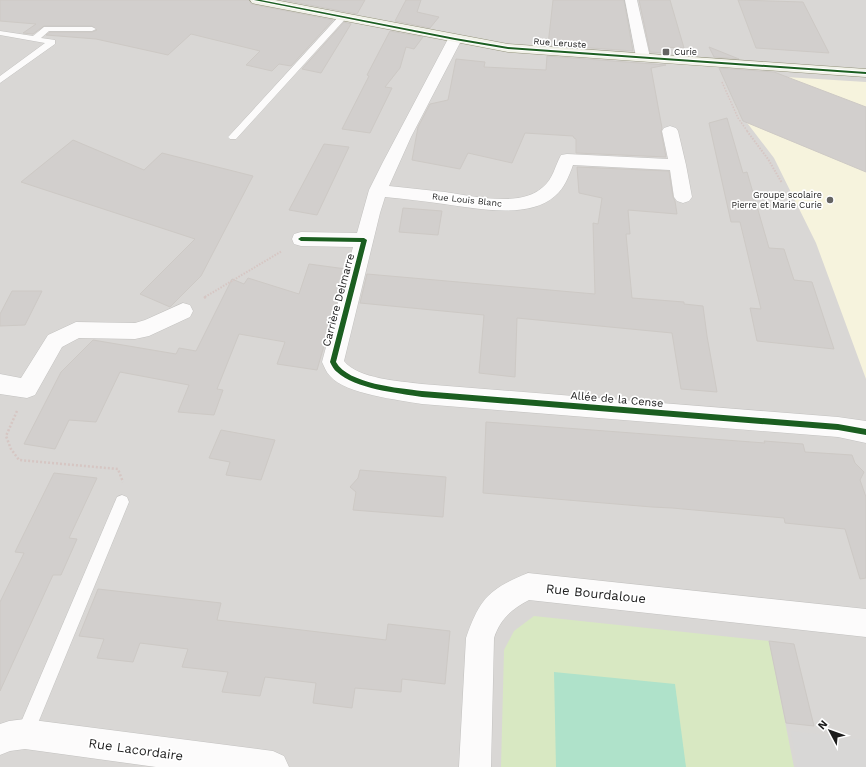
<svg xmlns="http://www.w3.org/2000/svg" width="866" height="767" viewBox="0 0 866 767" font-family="'Work Sans',sans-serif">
  <rect width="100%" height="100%" fill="#eae7e4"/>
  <rect fill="#d9d7d5" x="0" y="0" width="866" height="767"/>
  <path fill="#f6f3dd" d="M723,73L866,82V379L816,243L774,158L738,111Z"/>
  <path fill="#d8d7d6" d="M791,731L866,740V767H797Z"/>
  <path fill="#d8e8c2" d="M534,616L769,641L794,767H501L504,650L514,631Z"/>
  <path fill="#afe2ca" d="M554,672L675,684L686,767H556Z"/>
  <g fill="#d2cfcd" stroke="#cdc9c5">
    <path d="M0,0H249L251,4L256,5L333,20L291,66L279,64L272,71L246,65L260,51L191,34L168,55L96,39L46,35L50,32H92L97,30L92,26H44L33,34L23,33L36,24L0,21Z"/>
    <path d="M283,0H365L357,14Z"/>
    <path d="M406,0H421L417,12L439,17L430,28L395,21Z"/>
    <path d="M553,0H624L633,51L548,45Z"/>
    <path d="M639,0H670L684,48L662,47L664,53L650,52Z"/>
    <path d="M738,0L803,2L829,53L756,48Z"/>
    <path d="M344,22L351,24L321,73L302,69Z"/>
    <path d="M390,31L423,37L414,49L406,47L400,68L385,87L392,88L370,133L342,129L369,76L367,75Z"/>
    <path d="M709,47L739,59L714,57Z"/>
    <path d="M547,56L666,65L651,68L662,128L661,131L666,157L576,153V139L574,138L573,136L525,133L512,163L468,153L460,169L412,160L418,127L430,104L448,100L456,59L485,62L484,67L546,70Z"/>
    <path d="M719,68L774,72L866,107V172L743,121Z"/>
    <path d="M727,118L743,173L747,172L769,248L784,249L794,280L812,282L834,349L757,341L750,308L761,309L740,222H731L709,123Z"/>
    <path d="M73,140L144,170L162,153L253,176L201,276L170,307L140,294L195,239L21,182Z"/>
    <path d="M324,144L349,147L317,215L289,210Z"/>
    <path d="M577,167L669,171L673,197L675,201L677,214L628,210L630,234H626L632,298L684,302V304L703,306L707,336L717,392L681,389L672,333L517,318L515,377L479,373L484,315L360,303L367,274L595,294L593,223L598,224L602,198L579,193Z"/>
    <path d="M403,208L442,211L438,235L399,232Z"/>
    <path d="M309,264L346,269L317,370L277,364L285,342L239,334L217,389L223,390L214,415L178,412L189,385L120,372L96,422L69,420L55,449L24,444L61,372L93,340L176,354L179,348L196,351L232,279L244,284L248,278L299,294Z"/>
    <path d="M12,291H42L25,325L0,326V314Z"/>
    <path d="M486,422L765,443L764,441L803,444L805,452L852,455L855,463L864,472L860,480L866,497V578L860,579L845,529L785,523L784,518L672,508L652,507L483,493Z"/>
    <path d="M221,430L275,440L261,480L226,475L230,462L209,458Z"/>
    <path d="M360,470L446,477L443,517L353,510L356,492L350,487L358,478Z"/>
    <path d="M54,473L97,478L69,538L77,539L61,575H53L0,691V602L24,553L15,552Z"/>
    <path d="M98,589L221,603L217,620L344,635L386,640L388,624L450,631L445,684L402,679L401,692L355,688L352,708L313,703L316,683L290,680L265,677L260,696L222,692L228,672L182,667L188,649L140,643L133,662L97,658L104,639L79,636Z"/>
    <path d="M769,641L794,644L814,726L786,723Z"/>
  </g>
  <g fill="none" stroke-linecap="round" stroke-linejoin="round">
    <g stroke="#c3c2c0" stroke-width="1">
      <g id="lane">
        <path d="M340,15H346L347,17L236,139H230L228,137L230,135Z"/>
        <path d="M44,27H92L96,29L92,31H49L41,38L55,40V44L0,83V76L45,43L0,35V31L33,36Z"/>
        <path d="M122,495L127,497L129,502L31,740L25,743L19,740L16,734L117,497Z"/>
      </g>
    </g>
    <g stroke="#c3c2c0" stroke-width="1">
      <g id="street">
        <path d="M625,0H637L650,57L648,60L643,61L638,60L636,57Z"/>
        <path d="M455,35L460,36L462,39L411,137L389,186C408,188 426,190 445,192C472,196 521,208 543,187C553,179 555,166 561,155L567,154L668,159L662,131L664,128L670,126L676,128L678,131L686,165L692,197L689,201L683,203L677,201L674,197L670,170L573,165C569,176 564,189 555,196C528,220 475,208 444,204C424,201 405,199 385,197L380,213L344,361C358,379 400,381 422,384L838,417L866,421V443L838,437L422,404C399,400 345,394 330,376C326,372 324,366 322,362L353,247L301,246L294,244L292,239L294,234L301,232L357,233L369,190L383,162L448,39L450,36Z"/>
        <path d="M183,303L190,305L193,311L190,317L149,336L135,339L79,338L62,347L35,395L27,398L0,394V374L21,378L48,335L76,322L135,323L145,320Z"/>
        <path d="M528,573L866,609V637L529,600C512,609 500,619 494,638L491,767H459L466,638C480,598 489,589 528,573Z"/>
        <path d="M25,719L273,751L284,756L289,767H156L25,749L10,751L0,755V724L9,721Z"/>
      </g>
    </g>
    <g stroke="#93937c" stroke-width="1">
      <path id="secondary" d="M250,0H275L508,44L866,69V77L508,52L256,4L252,3Z"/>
    </g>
    <path stroke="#d6c6c3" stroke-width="1.5" stroke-dasharray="1.5 1.5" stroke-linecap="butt" d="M722,82L738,118L748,132"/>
    <g stroke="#d6c6c3" stroke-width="2" stroke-dasharray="1.5 1.5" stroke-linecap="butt">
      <path d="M747,131L768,159L782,183"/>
      <path d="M205,297L282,251"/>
    </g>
    <g stroke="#d6c6c3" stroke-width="2.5" stroke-dasharray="2 2" stroke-linecap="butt">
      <path d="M204,298L207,296"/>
      <path d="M17,411L6,436L11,449L19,460L118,469L123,482"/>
    </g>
    <use href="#lane" fill="#fcfbfb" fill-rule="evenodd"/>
    <use href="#street" fill="#fcfbfb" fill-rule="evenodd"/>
    <use href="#secondary" fill="#f2f2e9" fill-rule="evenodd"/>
    <g stroke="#fff" stroke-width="2">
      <g id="cycleway">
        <path d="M254,0H261L455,38L508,47L866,72V74L508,49L455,40Z"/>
        <path d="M301,237L364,238L367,240L336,362C348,384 399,388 422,391L838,424L866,429V435L838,430L422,397C398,393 355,389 337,372C334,370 332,366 330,362L361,242L301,241L298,239Z"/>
      </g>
    </g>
    <use href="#cycleway" fill="#1b5e20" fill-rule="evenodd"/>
  </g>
  <g fill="#646362" stroke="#fff" stroke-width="1.5">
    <rect x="662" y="48" width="8" height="8" rx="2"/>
    <circle cx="830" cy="200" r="4"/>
  </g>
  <g text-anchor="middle" stroke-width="3.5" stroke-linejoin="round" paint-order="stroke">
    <g font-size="9" fill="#1c1c1c" stroke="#fff">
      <text transform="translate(560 43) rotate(4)" y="3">Rue Leruste</text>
      <text transform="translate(467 200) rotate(6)" y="3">Rue Louis Blanc</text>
    </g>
    <g font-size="9" fill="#1c1c1c" stroke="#fff" text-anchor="start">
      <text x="674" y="55">Curie</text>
      <text x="822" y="198" text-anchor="end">Groupe scolaire<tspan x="822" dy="10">Pierre et Marie Curie</tspan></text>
    </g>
    <g font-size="11" fill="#1c1c1c" stroke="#fff">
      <text transform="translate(338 300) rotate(-75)" y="4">Carrière Delmarre</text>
      <text transform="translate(617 399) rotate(5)" y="4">Allée de la Cense</text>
    </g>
    <g font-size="13" fill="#1c1c1c" stroke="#fff">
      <text transform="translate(596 593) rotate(6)" y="5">Rue Bourdaloue</text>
      <text transform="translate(136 749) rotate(8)" y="5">Rue Lacordaire</text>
    </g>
  </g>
  <g transform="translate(830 731) rotate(311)" stroke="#ffffff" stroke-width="3" paint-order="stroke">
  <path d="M0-3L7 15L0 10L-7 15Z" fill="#1c1c1c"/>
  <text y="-6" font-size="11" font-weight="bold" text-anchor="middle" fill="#1c1c1c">N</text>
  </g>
</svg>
